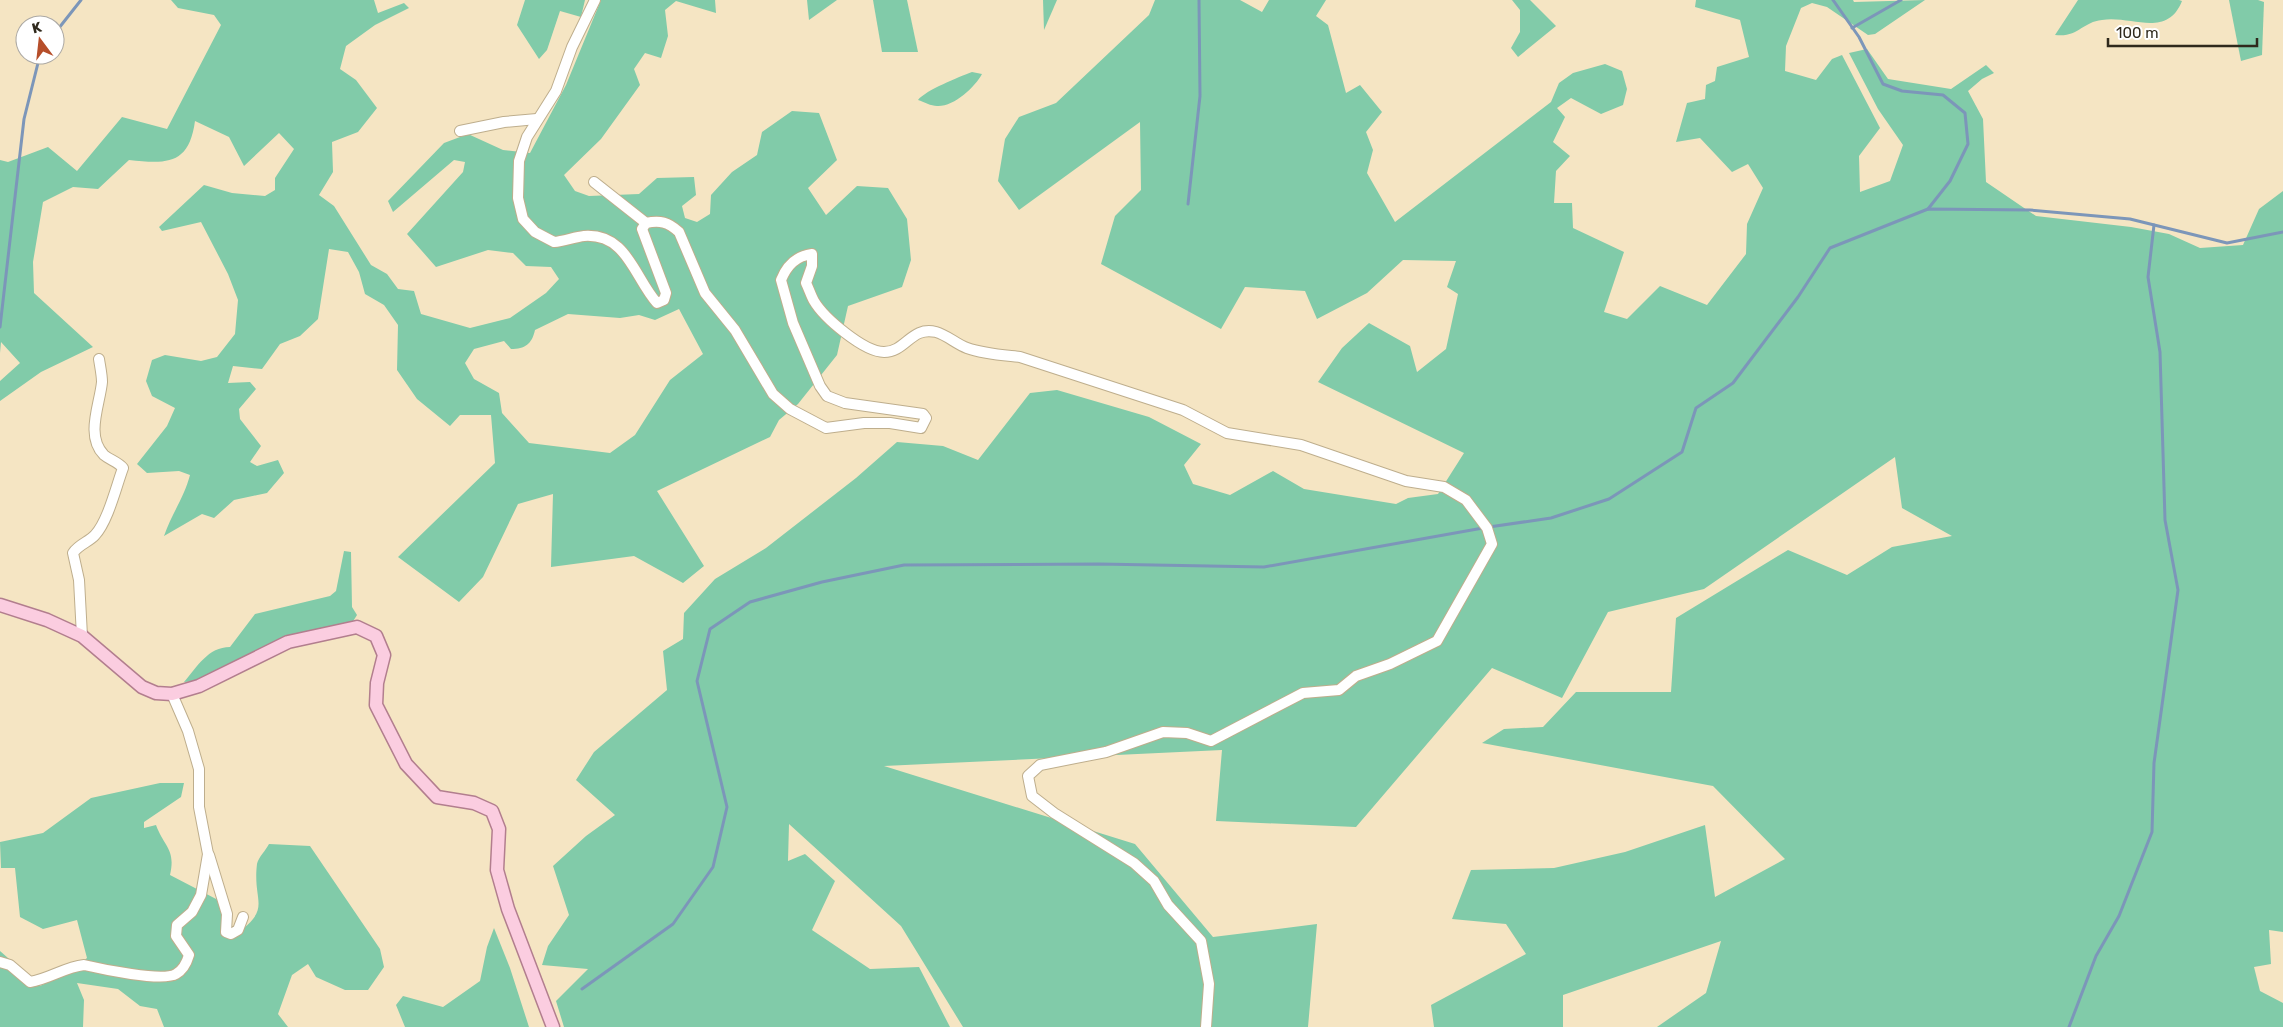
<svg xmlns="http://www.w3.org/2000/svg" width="2283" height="1027" viewBox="0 0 2283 1027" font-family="Rubik,sans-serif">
  <rect width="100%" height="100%" fill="#f5e5c3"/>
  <g fill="#81cba9" fill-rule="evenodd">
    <path d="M171,0H374L378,13L404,3L409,8L375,25L346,46L340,69L356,80L377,108L358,132L332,142L333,172L319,195L334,206L371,265L387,274L398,289L414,291L421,314L470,328L510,318L546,293L559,279L551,267L526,266L513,253L488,250L436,267L407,234L463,172L465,162L454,160L393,212L388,201L444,143L468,134L503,150L530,153L566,85L601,0H715L716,13L676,1L665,10L668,36L661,58L645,53L634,69L640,85L601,139L564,175L575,191L589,196L639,194L657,178L694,177L696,195L682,206L685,218L697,222L710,214L711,195L732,172L757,155L762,132L792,111L819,113L837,160L808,188L826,215L857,186L888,188L907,219L911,260L902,287L848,306L837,355L798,404L779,420L770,437L657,491L704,566L683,583L634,556L551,567L553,494L518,504L483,577L459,602L398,557L495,463L491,415H460L450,426L417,399L397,370L398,325L384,305L365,294L359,272L348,252L329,249L318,319L300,336L280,344L262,369L233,366L228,383L250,382L256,389L239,409L240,419L261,446L250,462L257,466L278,460L284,473L267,493L234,500L214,518L202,514L164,536C172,513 184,498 190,475L179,471L147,473L137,464L167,426L175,408L152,396L146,381L152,360L165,355L201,361L217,357L235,334L238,300L228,274L201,222L162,231L159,227L204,185L232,193L265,196L275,190V178L294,149L279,133L244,166L229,137L195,121C189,165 167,164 129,160L98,189L73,187L43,202L33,262L34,293L93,347L41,372L0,401V381L20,363L1,342L0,353V160L8,162L48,147L77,171L122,117L167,129L221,25L214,15L178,8ZM679,309L703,354L670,380L635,435L610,453L529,443L502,413L499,393L474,379L465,363L474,349L504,341L511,349C525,349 532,344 535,330L568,314L620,318L639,315L655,320Z"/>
    <path d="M525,0H585L581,17L560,11L547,50L539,59L517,25Z"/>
    <path d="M807,0H837L809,20Z"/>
    <path d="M873,0H907L918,52H882Z"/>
    <path d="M1043,0H1057L1044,30Z"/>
    <path d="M1155,0H1240L1262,12L1269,0H1326L1316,16L1328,25L1346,93L1360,85L1382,112L1366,132L1373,150L1367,173L1395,222L1551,102L1559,83L1573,73L1605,64L1622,71L1627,89L1623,105L1601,114L1571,98L1557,108L1565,117L1553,142L1570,156L1556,171L1554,203H1572L1573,228L1624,252L1604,312L1627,319L1660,286L1707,305L1746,254L1747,224L1763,188L1748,164L1732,172L1700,138L1676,142L1687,103L1705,99L1706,85L1715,81L1717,67L1749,57L1740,20L1695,7L1696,0H1853L1854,2L1925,0L1875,34L1868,35L1827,7L1812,3L1801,8L1786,46L1785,71L1816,80L1832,59L1842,55L1880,128L1859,156L1860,192L1890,181L1903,145L1878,109L1849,53L1867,49L1888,79L1951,89L1986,65L1994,73L1982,79L1968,91L1983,119L1986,182L2036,216L2131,227L2169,234L2200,248L2243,245L2259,209L2283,191V932L2269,930L2271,964L2254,967L2260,991L2283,1003V1027H1657L1706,993L1721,941L1563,995V1027H1434L1431,1005L1526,954L1506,924L1452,919L1471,870L1554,868L1625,852L1705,825L1715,897L1785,859L1713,786L1482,743L1504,729L1543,727L1576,692H1671L1676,618L1788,550L1847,575L1892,547L1952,536L1902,508L1895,457L1704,589L1608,612L1562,698L1492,668L1356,827L1216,821L1222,750L884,766L1135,844L1213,937L1317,924L1308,1027H963L901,926L789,824L788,861L805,854L835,881L812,930L870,969L919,967L950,1027H564L556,1001L588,969L542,965L548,946L569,915L553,866L586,836L615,815L576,780L594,752L667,690L663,651L683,639L684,613L715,579L766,548L856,478L897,442L943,446L978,460L1030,393L1057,390L1149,417L1201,444L1184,465L1193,484L1230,495L1273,471L1304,489L1396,504L1408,498L1438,494L1464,453L1318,382L1342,348L1369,323L1410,346L1417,372L1446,349L1458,294L1447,287L1456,261L1403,260L1367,293L1317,319L1305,291L1245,287L1221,329L1101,264L1115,216L1141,190L1140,122L1019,210L998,181L1005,139L1019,117L1056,103L1149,15Z"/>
    <path d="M1512,0H1530L1556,26L1518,57L1511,48L1520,32V10Z"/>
    <path d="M2078,0H2179L2182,1C2167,39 2131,15 2102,20C2082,22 2078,38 2055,35Z"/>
    <path d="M2229,0H2258L2264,2L2262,55L2241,61Z"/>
    <path d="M972,72L982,74C975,87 954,107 937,106C931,106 924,102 918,100C926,90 959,77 972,72Z"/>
    <path d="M344,551L351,552L352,607L357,615L352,623L198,681L184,682C197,667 208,647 230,647L255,614L330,596L336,591Z"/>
    <path d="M160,783H184L181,797L144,822V828L156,825C164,847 176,849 170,875L218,900L230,938C275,908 252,905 257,864C258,858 266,850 269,844L310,846L380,949L384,967L368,990H345L316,977L308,964L292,975L278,1014L288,1027H164L157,1009L140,1006L118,989L77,983L84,1000L83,1027H0V951L40,986L72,970L87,958L77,920L43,929L20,917L15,868H1L0,842L43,833L91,798Z"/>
    <path d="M494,928L510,968L529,1027H405L396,1005L403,996L443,1007L480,981L487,947Z"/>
  </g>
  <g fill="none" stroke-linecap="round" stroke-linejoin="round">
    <g stroke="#7c96b9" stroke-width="3">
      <path d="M1833,0L1859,37L1883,84L1902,91L1943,95L1965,113L1968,144L1950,181L1928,209"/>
      <path d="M1852,28L1901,0"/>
      <path d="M55,33L81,0"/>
      <path d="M1188,204L1200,96L1199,0"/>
      <path d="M0,327L24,119L40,55"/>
      <path d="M1489,527L1551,518L1609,499L1682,452L1696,408L1733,383L1798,297L1830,248L1928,209L2030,210L2130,219L2227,243L2283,232"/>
      <path d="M582,989L673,924L713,867L727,807L697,681L710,629L750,602L822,582L904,565L1099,564L1264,567L1483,528"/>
      <path d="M2069,1027L2096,956L2119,916L2152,832L2154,763L2178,590L2165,520L2160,352L2148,277L2154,225"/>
    </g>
    <g stroke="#beae8d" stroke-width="12">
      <g id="minor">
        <path d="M595,0L572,47L556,91L527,137L519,161L518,198L523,219L535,232L554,242C564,241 575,237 584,236C627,233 634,277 657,303L664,300L666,293L642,229L646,223C660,220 668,222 679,232L705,293L735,330L773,394L790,409L826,428L864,423H890L921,428L926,418L923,414L845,403L827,396L820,386L793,323L781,280C787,265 796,256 812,254V266L806,283C809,289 811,296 814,301C824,318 864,352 884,352C906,352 911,326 936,332C947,335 956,344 967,348C984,354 1002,355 1020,357L1183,410L1227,433L1301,445L1406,481L1444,487L1466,500L1487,528L1492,544L1437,641L1390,664L1356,676L1339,690L1303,693L1211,741L1187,733L1163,732L1106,752L1040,765L1028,776L1032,796L1054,813L1134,863L1154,881L1168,905L1201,941L1209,984L1206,1027"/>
        <path d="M460,131L504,122L537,119"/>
        <path d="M594,182L646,223"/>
        <path d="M82,636L79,580L73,553C79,544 89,542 95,535C108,521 116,487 123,468C118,462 110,460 104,455C85,436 100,404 102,382C102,375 100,366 99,359"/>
        <path d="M209,855L227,914L226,932L231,934L238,930L243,917"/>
        <path d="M0,962L10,965L30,982C49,979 65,967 84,965C101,969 162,982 176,974C183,970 187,962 189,955L176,936L177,925L192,912L201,895L208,854L199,807V769L188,731L172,694"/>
      </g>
    </g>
    <g stroke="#b27e8e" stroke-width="15">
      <path id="major" d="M0,605L47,620L82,636L142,687L156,693L172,694L199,686L288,642L357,627L376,636L384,655L377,683L376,705L406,764L437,797L474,803L492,811L499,829L497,870L508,909L553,1027"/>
    </g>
    <use href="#minor" stroke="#fff" stroke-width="10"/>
    <use href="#major" stroke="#fbcde0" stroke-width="12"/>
  </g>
  <g transform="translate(40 40) rotate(345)"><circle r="24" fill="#ffffff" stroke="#aca9a4"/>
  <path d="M0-4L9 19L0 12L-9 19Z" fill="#b64e2a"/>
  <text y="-8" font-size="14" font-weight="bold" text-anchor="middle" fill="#2f291c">K</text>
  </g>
  <path d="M2108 38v8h149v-8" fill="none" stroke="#2f291c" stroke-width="2.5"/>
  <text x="2116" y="38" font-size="15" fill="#2f291c" stroke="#ffffff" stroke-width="4" paint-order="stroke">100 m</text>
</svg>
